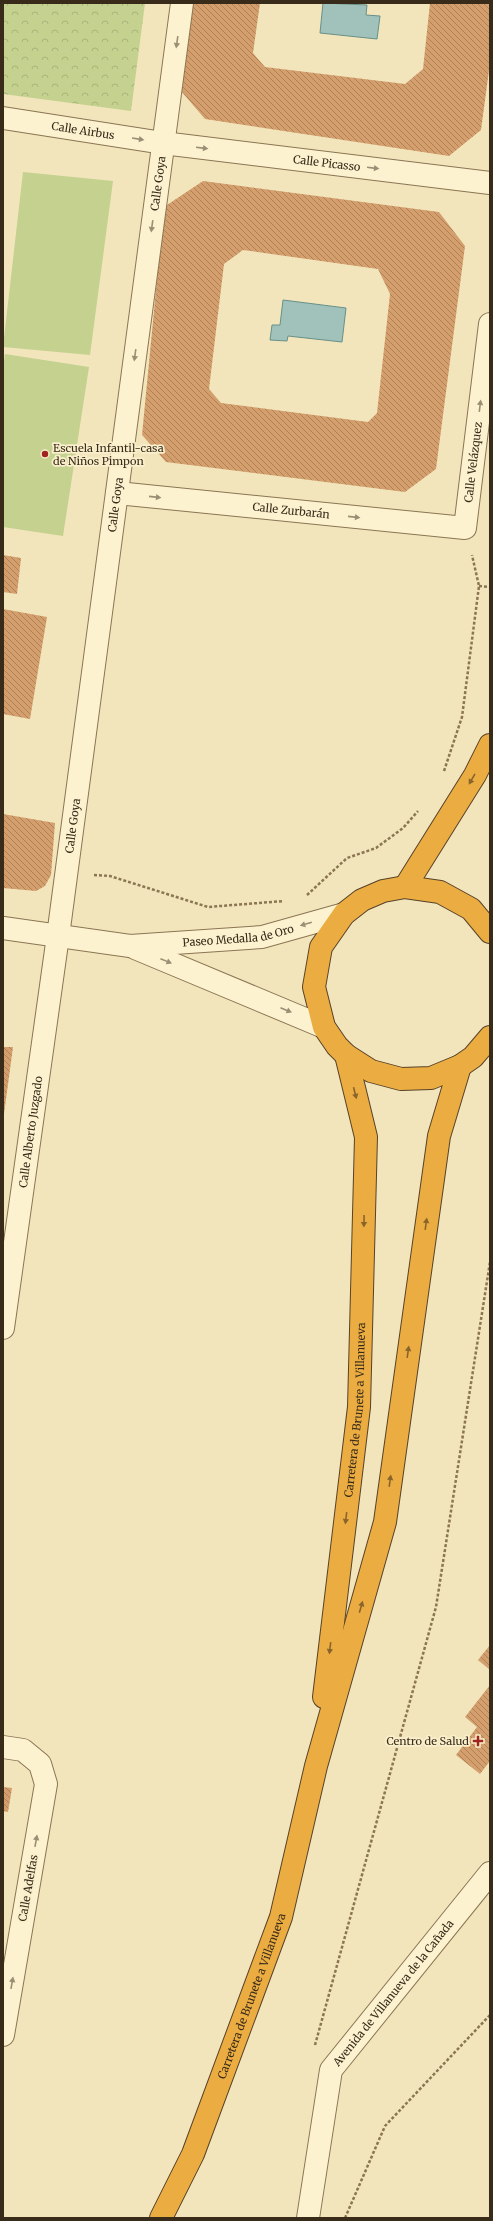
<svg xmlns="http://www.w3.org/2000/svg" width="493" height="2221" viewBox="0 0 493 2221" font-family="Merriweather,serif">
  <defs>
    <pattern id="park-crowns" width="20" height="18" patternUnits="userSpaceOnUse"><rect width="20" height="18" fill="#c4d18f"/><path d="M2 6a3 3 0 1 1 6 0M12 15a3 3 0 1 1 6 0" fill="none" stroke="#a9b47b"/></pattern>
    <pattern id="building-back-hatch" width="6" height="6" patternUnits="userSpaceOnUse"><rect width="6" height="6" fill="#d49f6d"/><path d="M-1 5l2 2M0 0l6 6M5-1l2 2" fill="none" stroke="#ad8259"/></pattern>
  </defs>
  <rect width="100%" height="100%" fill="#f2e5bb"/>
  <path fill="url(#park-crowns)" d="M3,3H145L131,111L3,94Z"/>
  <g fill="#c4d18f">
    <path d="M23,172L113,181L90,355L3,347Z"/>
    <path d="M5,354L89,367L63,536L3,527V370Z"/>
  </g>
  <g fill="#a0c2ba" stroke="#679089">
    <path d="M323,3L367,5L366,15L380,16L377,39L320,33Z"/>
    <path d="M283,300L346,308L342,342L288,336L287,341L270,340L272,325H280Z"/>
  </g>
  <g fill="url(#building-back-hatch)" fill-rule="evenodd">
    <path d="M193,3H260L253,53L265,67L405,84L423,69L430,3H490V63L481,130L449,156L205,119L181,91Z"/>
    <path d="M203,181L439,212L465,246L436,469L405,492L166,462L142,435L164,207ZM243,250L378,269L390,294L377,413L368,422L221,403L209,389L224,264Z"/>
    <path d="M3,555L21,558L17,594L3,592Z"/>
    <path d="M3,609L47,617L30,719L3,714Z"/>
    <path d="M3,814L55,823L51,875L45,886L36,891L3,888Z"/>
    <path d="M3,1047H13L4,1114H3Z"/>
    <path d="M490,1645V1670L478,1660Z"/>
    <path d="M490,1685V1761L480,1774L456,1755L477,1727L465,1717Z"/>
    <path d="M3,1787L12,1788L8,1812L3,1811Z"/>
  </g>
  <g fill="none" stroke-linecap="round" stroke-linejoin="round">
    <g stroke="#8b7553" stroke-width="24">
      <g id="street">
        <path id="s1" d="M3,118L163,143L490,183"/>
        <path id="s2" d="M117,493L465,528L490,324"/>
        <path id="s3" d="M3,928L130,946L262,937L344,914"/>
        <path d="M135,948L324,1027"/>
        <path id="s4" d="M3,1328L58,936L182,3"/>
        <path d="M3,1747L23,1750L40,1764L46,1784L3,2035"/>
        <path id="s5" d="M308,2218L331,2070L490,1873"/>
      </g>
    </g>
    <g stroke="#574229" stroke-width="24">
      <g id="highway">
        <path d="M405,887L475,775L490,745"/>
        <path d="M490,932L471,909L440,892L405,887L383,891L362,900L344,914L321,947L314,987L324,1027L337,1046L346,1055L371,1071L401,1079L431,1078L460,1066L473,1057L490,1037"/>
        <path id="s6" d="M324,1697L359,1407L366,1137L346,1055"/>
        <path id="s7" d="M161,2218L193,2154L281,1917L316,1766L385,1522L439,1136L460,1066"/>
      </g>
    </g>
    <g stroke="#8b7553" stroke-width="2.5" stroke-dasharray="3 2" stroke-linecap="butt">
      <path d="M479,586L490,587"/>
      <path d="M444,771L462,717L479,586L472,555"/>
      <path d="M94,875L110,876L208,907L284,901"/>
      <path d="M307,895L347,858L376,848L403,828L418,811"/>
      <path d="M315,2045L436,1607L490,1262"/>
      <path d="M345,2218L385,2126L490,2015"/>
    </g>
    <use href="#street" stroke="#fcf2cf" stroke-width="22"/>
    <use href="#highway" stroke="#ebac42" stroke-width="22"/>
  </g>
  <defs><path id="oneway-solid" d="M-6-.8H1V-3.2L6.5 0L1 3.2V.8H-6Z"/></defs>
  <g fill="#9a8e74">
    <use href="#oneway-solid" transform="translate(177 42) rotate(98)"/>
    <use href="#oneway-solid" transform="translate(138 139) rotate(9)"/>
    <use href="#oneway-solid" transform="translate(202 148) rotate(7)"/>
    <use href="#oneway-solid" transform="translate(373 168) rotate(7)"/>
    <use href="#oneway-solid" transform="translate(152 226) rotate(98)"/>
    <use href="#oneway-solid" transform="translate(135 355) rotate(98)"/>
    <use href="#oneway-solid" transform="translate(480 406) rotate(-83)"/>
    <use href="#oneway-solid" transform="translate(155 497) rotate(6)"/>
    <use href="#oneway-solid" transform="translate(354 517) rotate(6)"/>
    <use href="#oneway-solid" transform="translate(306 924) rotate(164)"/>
    <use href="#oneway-solid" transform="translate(166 961) rotate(22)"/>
    <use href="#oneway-solid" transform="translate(286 1010) rotate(23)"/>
    <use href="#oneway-solid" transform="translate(36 1841) rotate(-80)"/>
    <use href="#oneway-solid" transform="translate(12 1983) rotate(-80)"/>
  </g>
  <g fill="#89652c">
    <use href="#oneway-solid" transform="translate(472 779) rotate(120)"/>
    <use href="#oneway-solid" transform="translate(355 1093) rotate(76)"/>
    <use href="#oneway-solid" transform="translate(364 1221) rotate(91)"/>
    <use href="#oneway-solid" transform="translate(426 1224) rotate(-82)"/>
    <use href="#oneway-solid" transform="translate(408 1352) rotate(-82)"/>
    <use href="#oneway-solid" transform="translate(390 1481) rotate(-82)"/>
    <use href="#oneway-solid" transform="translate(346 1518) rotate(97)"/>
    <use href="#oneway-solid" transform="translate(361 1607) rotate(-74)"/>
    <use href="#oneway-solid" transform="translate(330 1648) rotate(97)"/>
  </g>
  <g fill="#9f261e" stroke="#f9efcb" stroke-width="1.5">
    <circle cx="45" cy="454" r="4"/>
    <path d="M476 1735h4v4h4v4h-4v4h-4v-4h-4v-4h4z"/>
  </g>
  <g text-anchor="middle" stroke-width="3.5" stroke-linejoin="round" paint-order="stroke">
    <g font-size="11" fill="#382b1a" stroke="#f9efcb">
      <text dy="4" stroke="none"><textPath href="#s1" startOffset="81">Calle Airbus</textPath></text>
      <text dy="4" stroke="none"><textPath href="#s1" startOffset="327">Calle Picasso</textPath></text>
      <text dy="4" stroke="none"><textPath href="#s4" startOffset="1155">Calle Goya</textPath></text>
      <text dy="4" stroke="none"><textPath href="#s2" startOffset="416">Calle Velázquez</textPath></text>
      <text dy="4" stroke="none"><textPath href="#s4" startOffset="831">Calle Goya</textPath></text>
      <text dy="4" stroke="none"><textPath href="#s2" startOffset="175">Calle Zurbarán</textPath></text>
      <text dy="4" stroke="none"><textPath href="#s4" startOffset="507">Calle Goya</textPath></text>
      <text dy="4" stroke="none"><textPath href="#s3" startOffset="237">Paseo Medalla de Oro</textPath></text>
      <text dy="4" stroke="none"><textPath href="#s4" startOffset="198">Calle Alberto Juzgado</textPath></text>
      <text dy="4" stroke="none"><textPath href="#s6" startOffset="289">Carretera de Brunete a Villanueva</textPath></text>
      <text transform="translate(28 1888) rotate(-80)" y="4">Calle Adelfas</text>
      <text dy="4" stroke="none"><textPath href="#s5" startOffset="249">Avenida de Villanueva de la Cañada</textPath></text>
      <text dy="4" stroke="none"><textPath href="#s7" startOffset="240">Carretera de Brunete a Villanueva</textPath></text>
    </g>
    <g font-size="11" fill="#382b1a" stroke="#f9efcb" text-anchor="start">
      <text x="53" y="452">Escuela Infantil-casa<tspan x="53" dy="13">de Niños Pimpon</tspan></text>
      <text x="469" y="1745" text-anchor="end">Centro de Salud</text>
    </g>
  </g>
  <rect width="493" height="2221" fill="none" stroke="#382b1a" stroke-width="8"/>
</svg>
